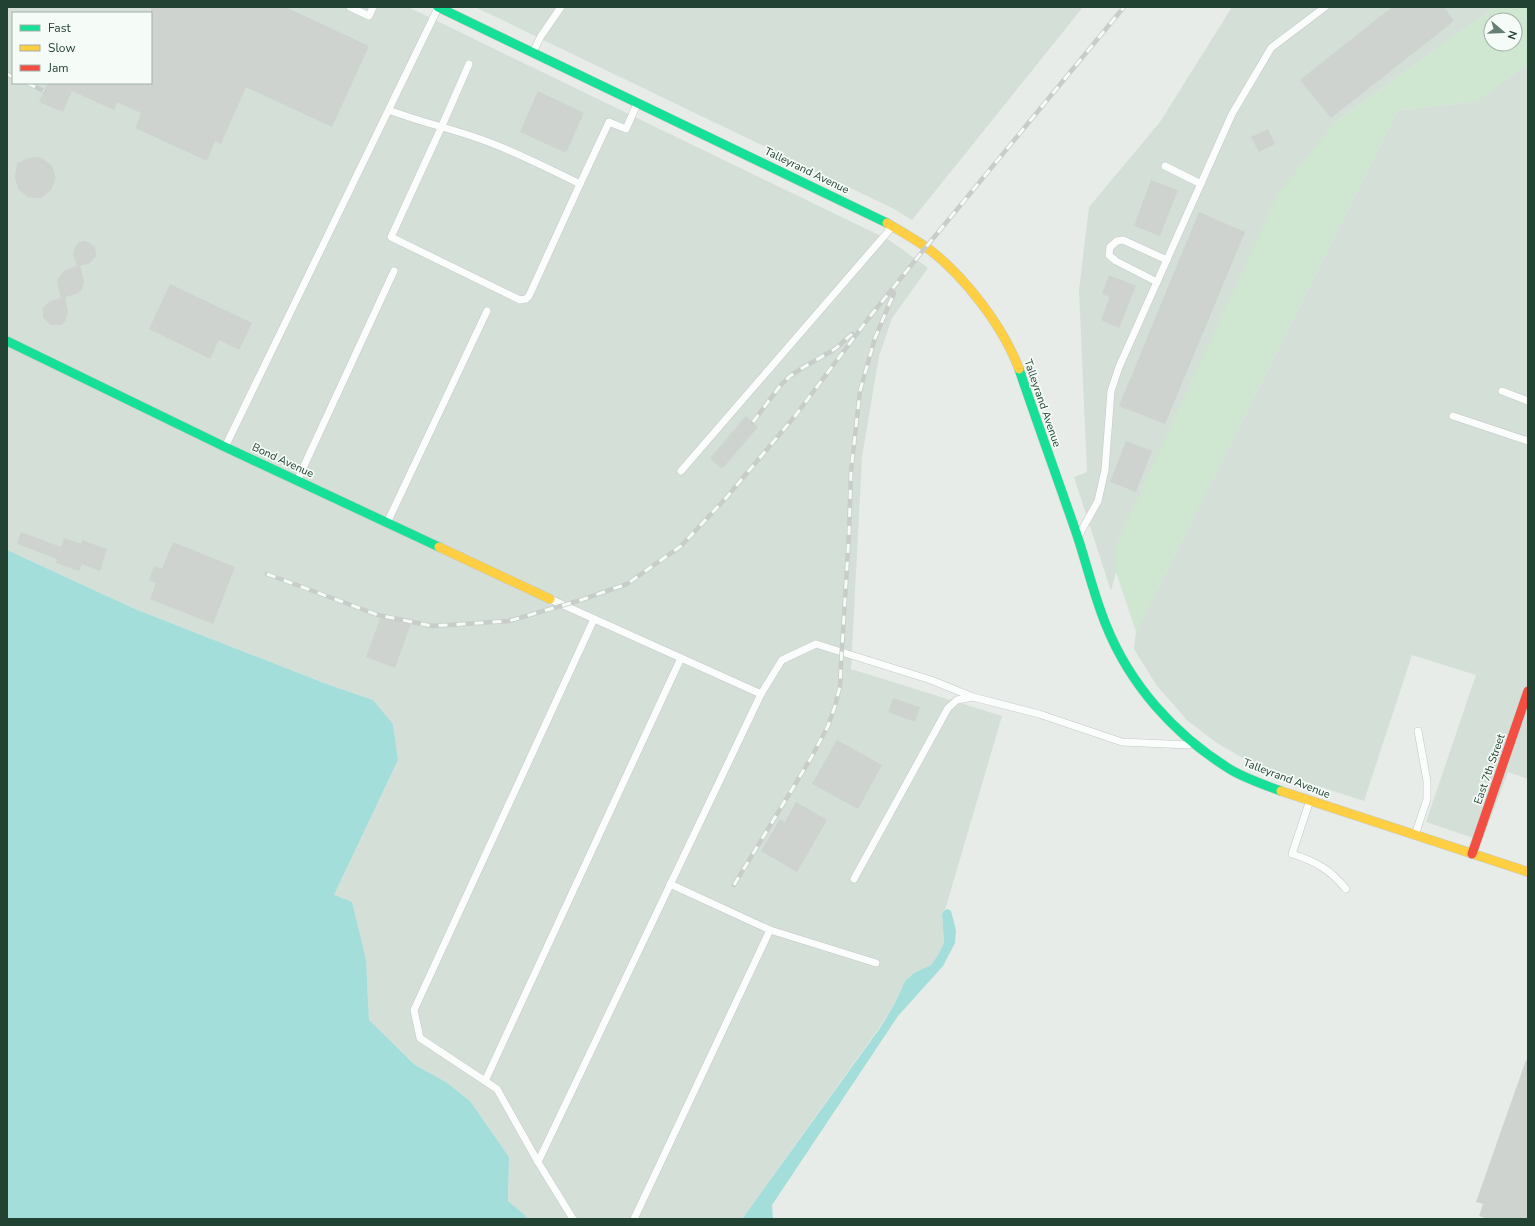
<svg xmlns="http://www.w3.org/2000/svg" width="1535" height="1226" viewBox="0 0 1535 1226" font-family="'Nunito Sans',sans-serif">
  <rect width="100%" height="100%" fill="#e7ece9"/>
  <g fill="#d4dfd8" fill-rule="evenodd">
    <path d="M7,7H408L889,240L928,268L892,318L879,356L862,457L851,669L1002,716L945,910L942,914L944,943L938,955L931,965L914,973L905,981L894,1005L879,1028L742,1219H526V1216L508,1201L509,1157L470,1101L446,1082L415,1065L369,1020L366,960L334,895L398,760L393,724L373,700L324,683L135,609L7,550ZM13,13H151V83H13Z"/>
    <path d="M475,7H1083L912,220L894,209Z"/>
    <path d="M1232,7H1495L1335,122L1116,545V572L1111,591L1074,477L1087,472L1079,290L1089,207L1160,122Z"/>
    <path d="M1528,64V779L1508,772L1482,841L1426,822L1476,675L1412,655L1364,801L1272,771L1241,757L1217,743L1188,721L1157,686L1134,649L1136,632L1398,110L1474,102Z"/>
  </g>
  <path fill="#cfe6d1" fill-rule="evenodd" d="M1495,7H1528V64L1474,102L1398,110L1136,632L1116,572V545L1278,194L1335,122ZM1491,20H1515V44H1491Z"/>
  <g fill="#a4deda">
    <path d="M7,550L135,609L324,683L373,700L393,724L398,760L334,895L352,902L366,960L369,1020L415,1065L446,1082L470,1101L509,1157L508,1201L526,1216V1219H7Z"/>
    <path d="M948,909L951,911L956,930L955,943L943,966L898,1016L772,1205L773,1219H742L880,1028L894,1005L905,981L914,973L931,965L938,955L944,943L942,914L945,910Z"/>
  </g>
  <g fill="#ced3d0">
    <path d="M151,7H285L369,46L332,127L246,87L221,144L215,141L207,161L135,128L141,113L117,102L114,110L72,91L63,112L39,102L48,83H151Z"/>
    <path d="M1392,7H1444L1454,21L1331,118L1300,80Z"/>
    <path d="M538,91L584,113L566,153L520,132Z"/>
    <path d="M1268,129L1275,144L1259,152L1251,137Z"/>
    <path d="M36,157L42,158L52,166L56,178L51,190L41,198H35L28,197L18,189L15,177L17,163L29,158Z"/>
    <path d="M1151,180L1178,190L1160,236L1134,226Z"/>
    <path d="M1199,212L1245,232L1165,424L1119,406Z"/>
    <path d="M84,241L88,242L95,247L96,256L90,263L80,266L84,281L83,286L81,291L76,294L65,297L68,313L65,322L61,325H51L43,318V308L50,301L61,298L57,283L58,278L65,270L77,266L73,254L74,249L79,242Z"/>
    <path d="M1109,275L1136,286L1119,328L1101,320L1110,297L1102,294Z"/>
    <path d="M170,284L252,323L239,350L219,340L210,359L149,329Z"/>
    <path d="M746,416L758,427L722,469L710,458Z"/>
    <path d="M1126,441L1152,451L1136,492L1110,482Z"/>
    <path d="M21,532L61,547L64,538L81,544L82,540L107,549L100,571L82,564L79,571L56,563L57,559L17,544Z"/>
    <path d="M173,542L235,567L213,624L150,599L156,583L149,580L154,566L162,569Z"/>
    <path d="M382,613L411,623L395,668L366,657Z"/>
    <path d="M893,698L920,707L915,722L888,712Z"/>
    <path d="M837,740L882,765L858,809L812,784Z"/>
    <path d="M796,802L827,820L797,872L761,851L780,819L785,822Z"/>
    <path d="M1526,1060L1528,1061V1219H1488L1479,1216L1483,1204L1476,1202Z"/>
  </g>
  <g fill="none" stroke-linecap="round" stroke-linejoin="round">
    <g stroke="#c4c9c6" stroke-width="8">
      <g id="lane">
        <path d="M350,7L369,16L373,7"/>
        <path d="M533,52L541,36L561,7"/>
        <path d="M469,64L441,128L392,235L391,237L520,300L526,299L529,296L580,184"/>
        <path d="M389,110C419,122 450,128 480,139C515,151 547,168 580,184L609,122L626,129L637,104"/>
        <path d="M1165,166L1201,184"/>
        <path d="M1157,282L1116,261L1109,255L1110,247L1117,241L1123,240L1167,260"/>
        <path d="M1502,391L1528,401"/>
        <path d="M1453,416L1528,441"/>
        <path d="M225,447L438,8"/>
        <path d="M681,471L892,227"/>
        <path d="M297,481L394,271"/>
        <path d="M387,523L487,311"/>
        <path d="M1080,533L1098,501L1105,470L1111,391L1119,367L1232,114L1271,48L1325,7"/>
        <path d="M550,599L761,694L538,1162L573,1219"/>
        <path d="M761,694L782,660L816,644L931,680L973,697"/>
        <path d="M1310,800L1292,854C1315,861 1331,870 1346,889"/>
        <path d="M1415,835L1427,799V781L1418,731"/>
        <path d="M854,879L948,708L957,700L973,697L1039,714L1122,742L1188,745"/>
        <path d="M770,930L876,963"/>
        <path d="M485,1081L681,658"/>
        <path d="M538,1162L497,1089L420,1038L414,1010L594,619"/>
        <path d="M634,1219L770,930L670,884"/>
      </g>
    </g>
    <g stroke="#c2cac6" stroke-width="10">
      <g id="fast">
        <path d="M438,7L887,223"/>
        <path d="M7,341L225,447L439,547"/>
        <path d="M1019,369C1038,425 1058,480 1077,535C1087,565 1094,596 1106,625C1130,685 1174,734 1228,768C1240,776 1267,786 1281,791"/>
      </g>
    </g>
    <g stroke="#c2cac6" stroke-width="10">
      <g id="slow">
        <path d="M887,223C900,231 913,238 926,247C963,274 1003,326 1019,369"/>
        <path d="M439,547L550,599"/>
        <path d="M1281,791L1528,872"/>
      </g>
    </g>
    <g stroke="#c2cac6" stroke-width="10">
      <path id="jam" d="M1472,854L1528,691"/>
    </g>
    <use href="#lane" stroke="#fbfcfc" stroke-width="7"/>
    <use href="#fast" stroke="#16e098" stroke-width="9"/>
    <use href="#slow" stroke="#ffcf43" stroke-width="9"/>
    <use href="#jam" stroke="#f24e42" stroke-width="9"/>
    <g stroke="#c8cdca" stroke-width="4.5">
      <g id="rail">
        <path d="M7,74L13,77"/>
        <path d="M27,83L44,91"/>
        <path d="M753,422L780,386L790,376L804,367L835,349L852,334"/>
        <path d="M267,574L378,615L432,626L509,621L581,600L627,584L681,546L726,498L795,416L868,319L926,247L1124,7"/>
        <path d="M734,885L811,758L828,726L835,706L840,686L841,664L849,534L851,471L860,391L875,338L894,293"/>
      </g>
    </g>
    <use href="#rail" stroke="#f5fbf7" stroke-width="3" stroke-dasharray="9" stroke-linecap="butt"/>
  </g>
  <g text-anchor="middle" stroke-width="3.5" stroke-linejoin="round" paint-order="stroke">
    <g font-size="11" fill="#224333" stroke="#f5fbf7">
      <text transform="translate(807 170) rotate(26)" y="4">Talleyrand Avenue</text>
      <text transform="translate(1043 403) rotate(71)" y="4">Talleyrand Avenue</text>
      <text transform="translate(283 460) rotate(25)" y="4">Bond Avenue</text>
      <text transform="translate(1489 769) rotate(-71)" y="4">East 7th Street</text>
      <text transform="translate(1287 778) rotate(21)" y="4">Talleyrand Avenue</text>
    </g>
  </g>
  <rect width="1535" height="1226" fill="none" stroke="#224333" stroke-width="16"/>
  <rect x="12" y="12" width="140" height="72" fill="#f5fbf7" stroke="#a1b1a9"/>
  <rect x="20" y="25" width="20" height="6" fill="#16e098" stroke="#a1b1a9"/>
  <text x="48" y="32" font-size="12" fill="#224333">Fast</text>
  <rect x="20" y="45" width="20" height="6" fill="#ffcf43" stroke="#a1b1a9"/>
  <text x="48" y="52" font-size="12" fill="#224333">Slow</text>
  <rect x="20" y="65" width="20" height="6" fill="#f24e42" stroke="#a1b1a9"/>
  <text x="48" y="72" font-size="12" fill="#224333">Jam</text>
  <g transform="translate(1503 32) rotate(109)"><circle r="19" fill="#f5fbf7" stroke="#a1b1a9"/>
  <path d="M0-3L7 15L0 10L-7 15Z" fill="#677e73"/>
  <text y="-6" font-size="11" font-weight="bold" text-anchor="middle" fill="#224333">N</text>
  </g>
</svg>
